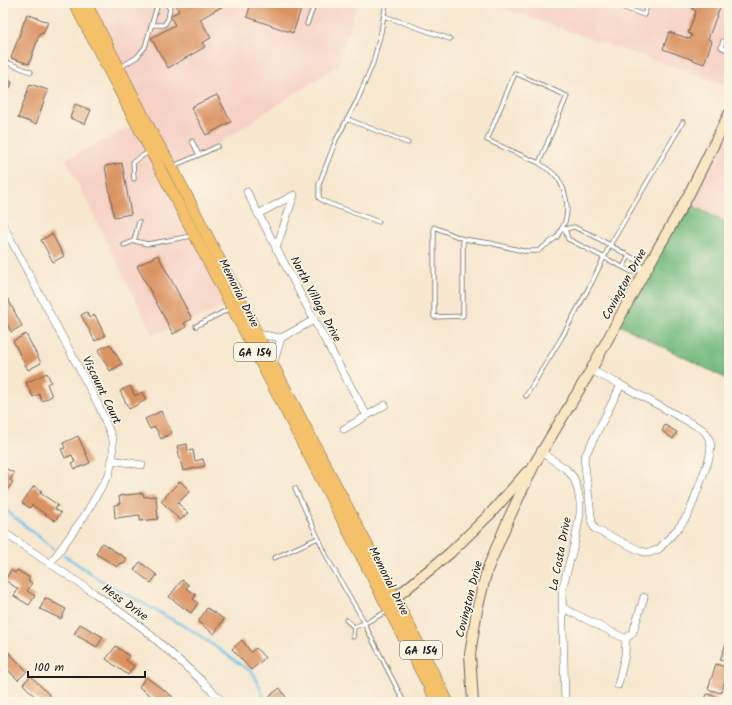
<svg xmlns="http://www.w3.org/2000/svg" width="732" height="705" viewBox="0 0 732 705" font-family="Kalam,sans-serif">
  <rect width="100%" height="100%" fill="#fcf5e5"/>
  <filter id="ink" filterUnits="userSpaceOnUse"><feTurbulence type="fractalNoise" baseFrequency=".025" numOctaves="2"/><feDisplacementMap in="SourceGraphic" scale="8" xChannelSelector="R" yChannelSelector="G"/><feConvolveMatrix kernelMatrix="1 2 1 2 8 2 1 2 1" color-interpolation-filters="sRGB"/></filter>
  <filter id="wash" filterUnits="userSpaceOnUse"><feTurbulence type="fractalNoise" baseFrequency=".012" numOctaves="4" result="noise"/><feDisplacementMap in="SourceGraphic" scale="16" xChannelSelector="R" yChannelSelector="G"/><feGaussianBlur stdDeviation="0.9" result="paint"/><feColorMatrix in="noise" values="0 0 0 0 0 0 0 0 0 0 0 0 0 0 0 0 0 1.4 0 .05"/><feComposite in="paint" operator="in"/></filter>
  <g filter="url(#wash)">
    <rect width="100%" height="100%" fill="#f7e7cf"/>
    <g fill="#f6d1c5">
      <path d="M80,3H358L337,66L170,175L237,303L153,335L66,159L145,119Z"/>
      <path d="M501,3H729V86L499,7Z"/>
      <path d="M729,106V224L683,201Z"/>
    </g>
    <path fill="#74bb80" stroke="#486c4e" d="M683,201L729,224V380L614,322Z"/>
    <g fill="none" stroke-linecap="round" stroke-linejoin="round">
      <g stroke="#6ec1ea" stroke-width="2.5">
        <path d="M3,508L53,548"/>
        <path d="M64,555L99,579L193,631L254,674L266,702"/>
      </g>
    </g>
    <g id="blocks">
      <g fill="#da9261">
        <path d="M175,3H189L191,6L196,3H222L223,6L200,19L211,38L202,43L205,47L168,68L151,38L175,25L170,16L179,11Z"/>
        <path d="M251,3H303L293,33L247,17Z"/>
        <path d="M699,3H711L720,7L708,39L712,41L704,64L663,49L669,32L690,39L692,35L688,33L696,11L692,9L694,4L698,6Z"/>
        <path d="M27,14L48,22L43,34L40,33L29,64L11,58Z"/>
        <path d="M3,74L9,76L8,80L12,82L10,88L3,85Z"/>
        <path d="M30,84L48,90L36,124L18,118Z"/>
        <path d="M217,95L231,122L206,135L191,107Z"/>
        <path d="M75,104L91,110L85,124L70,118Z"/>
        <path d="M122,163L131,214L114,217L105,166Z"/>
        <path d="M52,234L64,256L53,262L41,240Z"/>
        <path d="M158,255L192,319L184,323L186,327L173,334L137,266Z"/>
        <path d="M8,299L22,326L11,332L6,322L3,323V301Z"/>
        <path d="M87,312L89,318L95,315L105,336L95,341L81,315Z"/>
        <path d="M26,334L41,363L28,370L13,341Z"/>
        <path d="M110,344L122,364L110,371L98,350Z"/>
        <path d="M47,373L51,382L47,384L52,396L42,401L39,394L33,397L26,383Z"/>
        <path d="M130,386L135,396L142,392L146,400L129,409L120,391Z"/>
        <path d="M161,411L172,433L161,439L155,427L150,429L145,419Z"/>
        <path d="M665,425L677,432L673,439L662,431Z"/>
        <path d="M78,436L90,463L75,469L72,463L75,462L72,455L65,458L61,449L65,448L63,443Z"/>
        <path d="M187,444L188,451L193,450L195,461L203,459L205,466L183,471L177,446Z"/>
        <path d="M3,467L14,473L10,480L13,482L7,490L3,488Z"/>
        <path d="M180,481L190,491L178,503L188,513L180,520L161,501Z"/>
        <path d="M34,486L42,491L40,493L58,505L55,509L61,513L55,521L32,505L30,508L22,503Z"/>
        <path d="M143,493L144,497L156,496L158,519L140,521V515L115,518L114,505L120,504L119,496Z"/>
        <path d="M102,543L127,559L124,564L121,563L117,567L96,554Z"/>
        <path d="M140,562L157,575L151,583L134,570Z"/>
        <path d="M11,570L15,573L17,570L30,578L28,581L32,583L27,591L35,596L29,605L14,596L18,589L5,580Z"/>
        <path d="M182,580L189,585L186,588L196,595L193,599L198,603L191,613L169,597Z"/>
        <path d="M45,598L66,609L61,619L40,609Z"/>
        <path d="M207,608L224,619L214,634L198,622Z"/>
        <path d="M80,624L103,637L97,647L74,634Z"/>
        <path d="M729,635V663L720,660Z"/>
        <path d="M242,640L251,652L256,648L265,658L251,670L232,649Z"/>
        <path d="M116,646L129,656L126,660L134,666L128,675L106,659Z"/>
        <path d="M5,649L27,671L18,680L3,665V651Z"/>
        <path d="M716,664L729,668L721,693L708,689Z"/>
        <path d="M31,676L52,698L48,702H40L23,684Z"/>
        <path d="M146,677L173,697L170,702H159L139,687Z"/>
        <path d="M280,688L289,702H274L269,696Z"/>
        <path d="M707,694L717,697L716,702H704Z"/>
      </g>
    </g>
  </g>
  <g filter="url(#ink)">
    <use href="#blocks" fill-opacity="0" stroke="#69635b" stroke-width="1"/>
    <g fill="none" stroke-linecap="round" stroke-linejoin="round">
      <g stroke="#69635b" stroke-width="5">
        <g id="lane">
          <path d="M611,3L644,15L648,3"/>
          <path d="M384,16L450,39"/>
          <path d="M307,24L315,3"/>
          <path d="M152,25H164L168,19L170,8L165,3"/>
          <path d="M723,41L721,47L729,51"/>
          <path d="M3,61L31,72"/>
          <path d="M121,67L137,57L145,47L158,3"/>
          <path d="M347,119L408,143"/>
          <path d="M199,155L218,146"/>
          <path d="M539,163L487,140L515,73L567,96L539,163C545,167 552,172 557,177C567,191 571,213 562,228L565,229L568,239L632,272L641,269"/>
          <path d="M173,166L199,155L192,141"/>
          <path d="M134,179L133,162L150,151"/>
          <path d="M139,222L134,241L148,244L192,236"/>
          <path d="M379,222L325,202L319,198V184L336,140L358,99L373,63L381,32L386,3"/>
          <path d="M565,229L574,227L594,236L638,261L643,270"/>
          <path d="M463,239V316L434,317V227L463,239L490,243L523,251H538L557,237L562,228"/>
          <path d="M124,245L134,241"/>
          <path d="M623,267L629,256"/>
          <path d="M196,326L231,308"/>
          <path d="M526,396L562,337L592,282L610,245L683,122"/>
          <path d="M295,488L330,563L365,623"/>
          <path d="M274,558L318,538"/>
          <path d="M346,620L354,627"/>
          <path d="M364,623L404,702"/>
          <path d="M353,637L354,627L365,623L388,611"/>
        </g>
      </g>
      <g stroke="#69635b" stroke-width="8">
        <g id="street">
          <path d="M247,192L314,320L367,416"/>
          <path d="M258,214L294,195L276,249"/>
          <path d="M3,225L99,406L113,440V456L109,474L85,515L50,564"/>
          <path d="M257,334L281,338L314,320"/>
          <path d="M273,365L281,338"/>
          <path d="M591,370L621,385"/>
          <path d="M621,385L702,429C713,440 712,447 708,462L689,513L680,526L659,549L649,553L641,551L595,529L592,523L584,458Z"/>
          <path d="M344,429L385,405"/>
          <path d="M541,452L566,469L574,478L578,491L580,502V514L574,545L562,590L565,702"/>
          <path d="M112,460L142,465"/>
          <path d="M3,532L94,593L144,629L201,680L223,702"/>
          <path d="M563,608L626,639"/>
          <path d="M618,685L625,655L626,639L633,632L644,597"/>
        </g>
      </g>
      <g stroke="#69635b" stroke-width="12">
        <g id="secondary">
          <path d="M392,604L395,598L450,553L490,514L527,472"/>
          <path d="M473,702L470,654L477,610L487,570L509,518L535,463L591,370L640,280L687,198L729,114"/>
        </g>
      </g>
      <g stroke="#69635b" stroke-width="12">
        <g id="primary">
          <path d="M74,3L437,702"/>
          <path d="M86,3L153,135L172,167L215,251L242,303L262,344L395,598L448,702"/>
        </g>
      </g>
      <use href="#lane" stroke="#fff" stroke-width="3.5"/>
      <use href="#street" stroke="#fff" stroke-width="7"/>
      <use href="#secondary" stroke="#fbe6c3" stroke-width="10"/>
      <use href="#primary" stroke="#f4c16a" stroke-width="11"/>
    </g>
  </g>
  <g text-anchor="middle" stroke-width="3.5" stroke-linejoin="round" paint-order="stroke">
    <g fill="#fcf5e5" stroke="#5f5d58" stroke-width="1">
      <rect x="234" y="343" width="42" height="18" rx="3"/>
      <rect x="400" y="641" width="42" height="18" rx="3"/>
    </g>
    <g font-size="11" font-weight="bold" fill="#1c1c1c">
      <text x="255" y="356">GA 154</text>
      <text x="421" y="654">GA 154</text>
    </g>
    <g font-size="12" fill="#1c1c1c" stroke="#fcf5e5">
      <text transform="translate(624 284) rotate(-61)" y="4">Covington Drive</text>
      <text transform="translate(239 293) rotate(63)" y="4">Memorial Drive</text>
      <text transform="translate(316 299) rotate(62)" y="4">North Village Drive</text>
      <text transform="translate(102 390) rotate(64)" y="4">Viscount Court</text>
      <text transform="translate(560 554) rotate(-79)" y="4">La Costa Drive</text>
      <text transform="translate(389 581) rotate(63)" y="4">Memorial Drive</text>
      <text transform="translate(469 599) rotate(-76)" y="4">Covington Drive</text>
      <text transform="translate(125 602) rotate(36)" y="4">Hess Drive</text>
    </g>
  </g>
  <rect width="732" height="705" fill="none" stroke="#fcf5e5" stroke-width="16"/>
  <path d="M28 671v6h117v-6" fill="none" stroke="#1c1c1c" stroke-width="2"/>
  <text x="34" y="671" font-size="12" fill="#1c1c1c" stroke="#fcf5e5" stroke-width="3" paint-order="stroke">100 m</text>
</svg>
